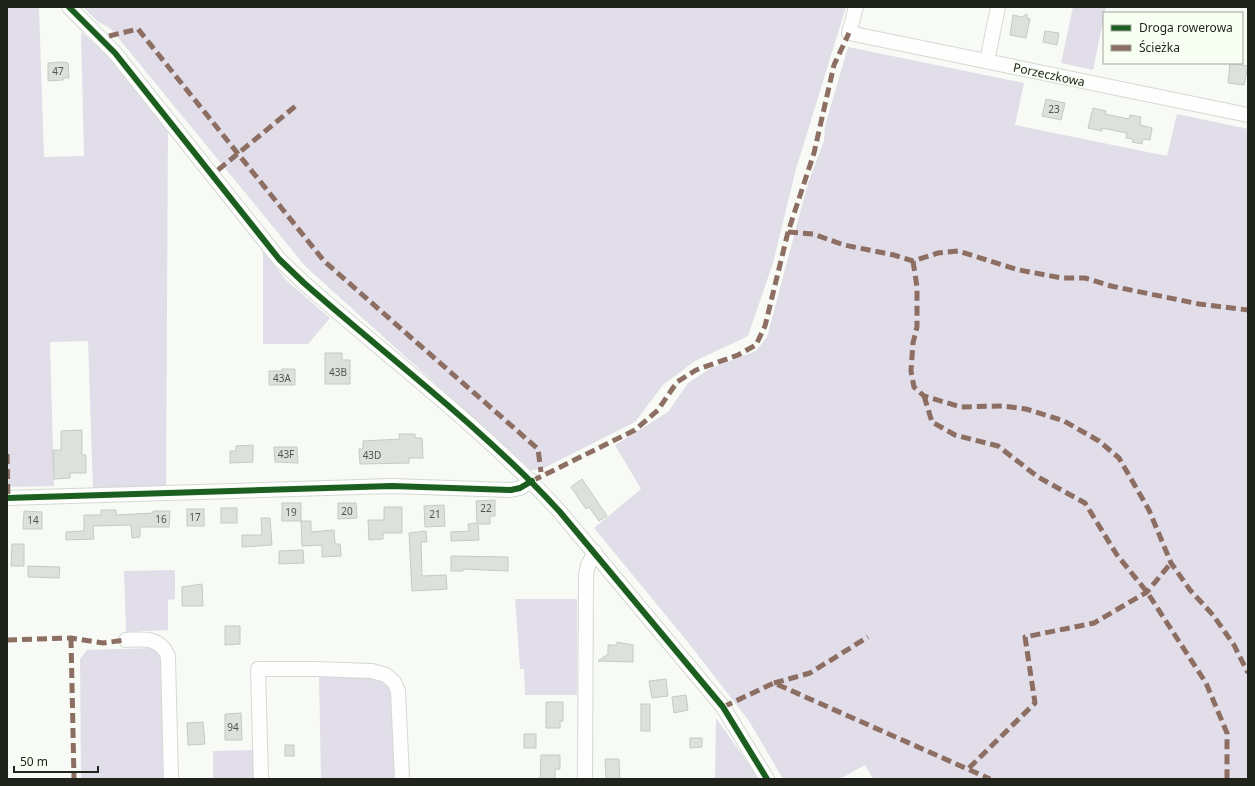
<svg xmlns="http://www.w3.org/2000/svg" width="1255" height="786" viewBox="0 0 1255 786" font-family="'Noto Sans',sans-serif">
  <rect width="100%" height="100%" fill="#f8fbf5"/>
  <g fill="#e1dde9">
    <path d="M7,7H39L44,157L84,156L81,32L103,51L168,130L166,488L93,490L88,341L50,342L54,486L7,487Z"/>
    <path d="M83,7H846L796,169L773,263L748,336L695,361L663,385L635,422L542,469L531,470L306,267L111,29L97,21Z"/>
    <path d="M1073,7H1106L1093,70L1061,63Z"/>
    <path d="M848,47L1024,83L1015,125L1167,156L1177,114L1248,129V779H873L865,765L840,779H783L749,721L687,641L594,528L641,489L615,445L668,412L688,383L711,368L756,351L767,337L808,183L824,141L825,126Z"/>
    <path d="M263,251L287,281L330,318L308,344H263Z"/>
    <path d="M175,570V599L168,600V630L126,632L124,571Z"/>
    <path d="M515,599H577V695H525L524,669H520Z"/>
    <path d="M152,648L161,656L163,779H81L80,659L87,650Z"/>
    <path d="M319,677H383L394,690L396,779H321Z"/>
    <path d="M716,718L758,777L759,779H715Z"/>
    <path d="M253,750V779H213V751Z"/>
  </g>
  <g fill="#dde1db" stroke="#c6cac4">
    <path d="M1027,14V18L1030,19L1026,38L1010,35L1013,15L1022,17Z"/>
    <path d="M1045,31L1059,33L1057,45L1043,42Z"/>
    <path d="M62,62L68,63L69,78H63V80L48,81V63Z"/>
    <path d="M1230,63L1248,66L1244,85L1228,83Z"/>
    <path d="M1046,99L1065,103L1061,120L1042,116Z"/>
    <path d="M1093,108L1106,111L1105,114L1129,119L1130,115L1141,117L1140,125L1152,128L1150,140L1143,139L1142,144L1132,142L1133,139L1126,138L1127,133L1102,128V131L1088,128Z"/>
    <path d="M325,353H342V360H350V384H325Z"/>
    <path d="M282,369H295V385H269V371H282Z"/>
    <path d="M82,430V455H86V473H70V478L54,479L53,450H61V431Z"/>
    <path d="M399,434H415V438H422L423,458H409V463L360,464L359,449H363V441L400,439Z"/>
    <path d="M253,445V462L230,463V451H236V446Z"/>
    <path d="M274,447H297L298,463L275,462Z"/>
    <path d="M582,479L607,516L599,521L589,507L586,509L571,487Z"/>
    <path d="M495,500V516H490V524H478L479,540L451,541V532L469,531L468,524L477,523L476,501Z"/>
    <rect x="282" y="503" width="19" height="18"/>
    <path d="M338,503H356L357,518L338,519Z"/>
    <path d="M444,505L445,526L425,527L424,506Z"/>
    <path d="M384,507H402V533H383V539L369,540L368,520H384Z"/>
    <rect x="221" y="508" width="16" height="15"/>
    <rect x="187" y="509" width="17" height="17"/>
    <path d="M101,510H116V515L153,513V511H170L169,527H140V537L132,538L131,525L93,526L94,539L66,540V532L84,531V515H101Z"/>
    <path d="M24,511L42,512V529H23Z"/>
    <path d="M261,518H270L272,545L242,547V535H262Z"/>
    <path d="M301,521H311V532L334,530L335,544H340L341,556L322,557V545L302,546Z"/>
    <path d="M426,531L427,542H421L422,576L446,575L447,589L412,591L409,533Z"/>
    <path d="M12,544H24V566H11Z"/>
    <path d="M303,550L304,563L279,564V551Z"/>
    <path d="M451,556L508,557V571L463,569V571H451Z"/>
    <path d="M28,566L60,567L59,578L28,577Z"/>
    <path d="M202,584L203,606H182V587Z"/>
    <path d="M225,626H240V644L225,645Z"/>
    <path d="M617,642L633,645V662L598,661L608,654V645H617Z"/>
    <path d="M666,679L668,696L652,698L649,681Z"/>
    <path d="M686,695L688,710L674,713L672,697Z"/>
    <path d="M546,702H563V721H560V728H546Z"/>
    <rect x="641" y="704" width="9" height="27"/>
    <path d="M241,713L242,740H225V714Z"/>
    <path d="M203,722L205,744L188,745L187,723Z"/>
    <rect x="524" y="734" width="12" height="14"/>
    <path d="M690,738H702V747L690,748Z"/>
    <rect x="285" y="745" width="9" height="11"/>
    <path d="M541,755H560V769H555V779H540Z"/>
    <path d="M605,759H619L620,779H606Z"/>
  </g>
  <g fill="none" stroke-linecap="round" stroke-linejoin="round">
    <g stroke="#d5d9d2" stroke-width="16">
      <g id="minor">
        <path d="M69,7L115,53L279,259L304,283C389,358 484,429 560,512L723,707L767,779"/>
        <path d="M856,7L849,33L1248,115"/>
        <path d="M987,61L998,7"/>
        <path d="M7,498L392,486L511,490L520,488L532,481"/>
        <path d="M126,640C143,639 160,637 168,656L171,779"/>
        <path d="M261,779L258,669H315L372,671L386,675L394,682L398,691L402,779"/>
        <path d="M585,779L586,575L588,565L595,552"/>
      </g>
    </g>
    <use href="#minor" stroke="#fefefe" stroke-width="14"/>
    <g stroke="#8d6e63" stroke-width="5" stroke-dasharray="10 5" stroke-linecap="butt">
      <path d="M109,36L138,29L324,261L538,449L541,472"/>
      <path d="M218,170L298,104"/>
      <path d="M788,232L813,234L844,245L894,255L913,261L938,253L958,251L1019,270L1062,278H1085L1111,286L1199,304L1248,310"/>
      <path d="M913,261L917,287V327L913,343L911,371L914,387L924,396L961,407L1002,406L1026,409L1064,421L1099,441L1119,458L1149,510L1171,563L1190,590L1213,615L1234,645L1248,673"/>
      <path d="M924,396L932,422L955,435L998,446L1038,477L1085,503L1117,555L1147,592L1206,683L1227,733V779"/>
      <path d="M7,454L8,498"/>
      <path d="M532,481L635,430L658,410L677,382L696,370L738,355L756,345L765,326L788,232L814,153L834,65L849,33"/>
      <path d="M71,638L74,779"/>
      <path d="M7,640L71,638L103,643L126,640"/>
      <path d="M774,683L810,673L868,637"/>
      <path d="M723,707L774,683L990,779"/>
      <path d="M969,768L1035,703L1025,637L1094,623L1147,592L1171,563"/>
    </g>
    <g stroke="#f7fef2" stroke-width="8">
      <g id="cycleway">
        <path d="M69,7L115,53L279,259L304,283C389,358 484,429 560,512L723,707L767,779"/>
        <path d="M7,498L392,486L511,490L520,488L532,481"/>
      </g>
    </g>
    <use href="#cycleway" stroke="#1b5e20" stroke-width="6"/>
  </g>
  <g text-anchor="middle" stroke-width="3" stroke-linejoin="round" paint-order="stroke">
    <g font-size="10" fill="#52564f">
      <text x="58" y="75">47</text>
      <text x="1054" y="113">23</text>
      <text x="338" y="376">43B</text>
      <text x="282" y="382">43A</text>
      <text x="286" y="458">43F</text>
      <text x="372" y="459">43D</text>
      <text x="486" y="512">22</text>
      <text x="347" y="515">20</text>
      <text x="291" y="516">19</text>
      <text x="435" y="518">21</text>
      <text x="195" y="521">17</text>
      <text x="161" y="523">16</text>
      <text x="33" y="524">14</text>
      <text x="233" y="731">94</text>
    </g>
    <g font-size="12" fill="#1f231c" stroke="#f7fef2">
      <text transform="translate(1049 75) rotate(12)" y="4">Porzeczkowa</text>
    </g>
  </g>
  <rect width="1255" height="786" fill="none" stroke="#1f231c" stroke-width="16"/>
  <rect x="1103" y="12" width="140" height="52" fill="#f7fef2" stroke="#a1a69c"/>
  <rect x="1111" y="25" width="20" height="6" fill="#1b5e20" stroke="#a1a69c"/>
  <text x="1139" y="32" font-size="12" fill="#1f231c">Droga rowerowa</text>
  <rect x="1111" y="45" width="20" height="6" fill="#8d6e63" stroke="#a1a69c"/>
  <text x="1139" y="52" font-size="12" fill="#1f231c">Ścieżka</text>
  <path d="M14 766v6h84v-6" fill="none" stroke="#1f231c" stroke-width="2"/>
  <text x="20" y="766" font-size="12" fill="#1f231c" stroke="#f7fef2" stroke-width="3" paint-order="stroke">50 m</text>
</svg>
